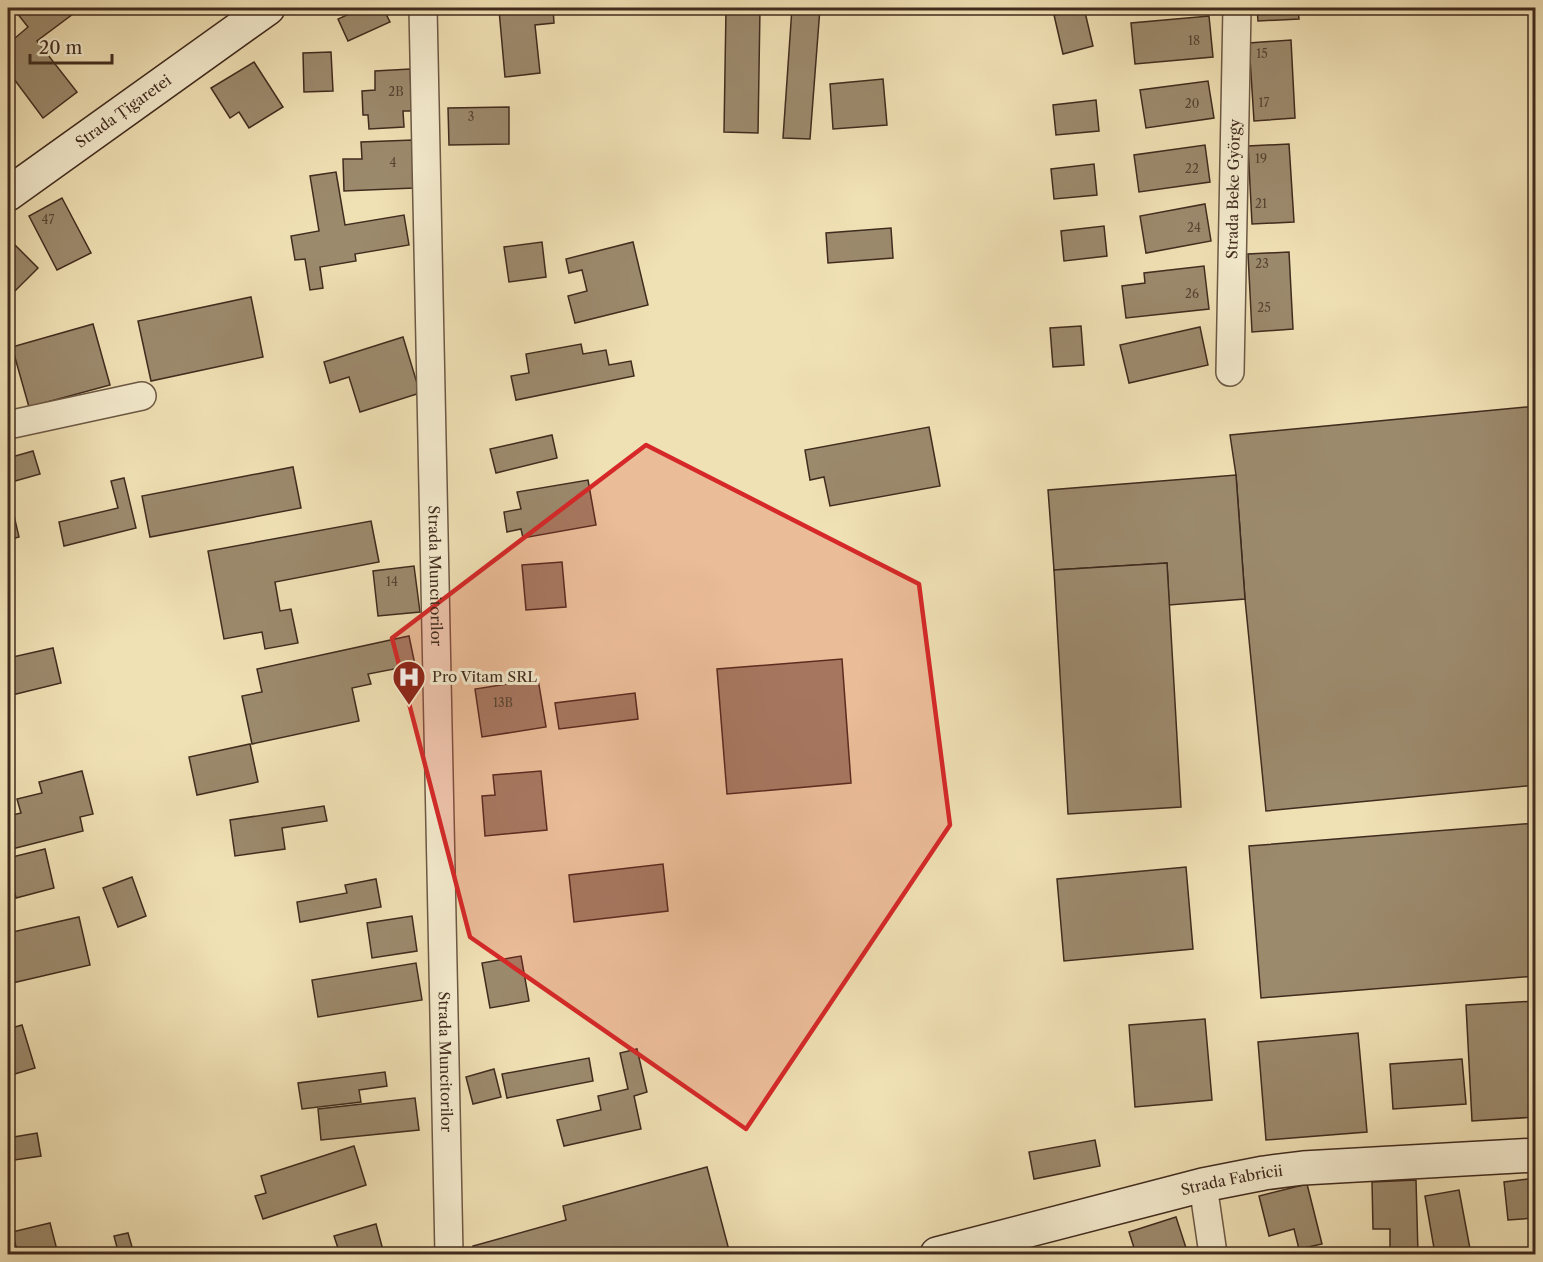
<svg xmlns="http://www.w3.org/2000/svg" width="1543" height="1262" viewBox="0 0 1543 1262" font-family="'Libre Caslon Text',serif">
  <rect width="100%" height="100%" fill="#f0e1b5"/>
  <filter id="stains"><feTurbulence type="fractalNoise" baseFrequency=".00333" numOctaves="4"/><feColorMatrix values="0 0 0 0 .2 0 0 0 0 .09 0 0 0 0 .02 0 0 0 .5 -.17"/></filter>
  <radialGradient id="worn" r=".72"><stop offset=".6" stop-color="#630" stop-opacity="0"/><stop offset="1" stop-color="#630" stop-opacity=".3"/></radialGradient>
  <g fill="#9c8a6d" stroke="#402b1e" stroke-width="1.5">
    <path d="M13,8H81L37,41L77,92L43,118L8,71V44L28,27Z"/>
    <path d="M362,8H383L390,22L348,41L338,19Z"/>
    <path d="M445,8H497L446,13Z"/>
    <path d="M524,8H553L554,23L535,25L540,73L505,77L499,10Z"/>
    <path d="M726,8H760L758,133L724,132Z"/>
    <path d="M792,8H820L810,139L783,138Z"/>
    <path d="M1084,8L1093,46L1063,54L1054,15Z"/>
    <path d="M1257,8H1298L1299,19L1258,21Z"/>
    <path d="M1209,16L1213,57L1135,64L1131,23Z"/>
    <path d="M1291,40L1295,118L1254,121L1249,43Z"/>
    <path d="M331,52L333,91L304,92L303,53Z"/>
    <path d="M254,62L283,107L249,128L239,112L230,118L211,88Z"/>
    <path d="M410,69L412,111H403L404,127L369,129L368,115H363L362,91L375,90V71Z"/>
    <path d="M883,79L887,125L833,129L830,84Z"/>
    <path d="M1208,81L1214,118L1146,128L1140,90Z"/>
    <path d="M1096,100L1099,131L1056,135L1053,105Z"/>
    <path d="M509,107V144L449,145L448,108Z"/>
    <path d="M413,140L414,188L344,191L343,159H362L361,142Z"/>
    <path d="M1289,144L1294,222L1252,224L1248,146Z"/>
    <path d="M1205,145L1210,182L1139,192L1134,155Z"/>
    <path d="M1094,164L1097,195L1054,199L1051,169Z"/>
    <path d="M336,172L345,225L404,215L409,245L355,254L356,261L320,267L323,288L310,290L305,259L295,260L291,236L319,231L310,176Z"/>
    <path d="M62,198L91,253L57,270L29,216Z"/>
    <path d="M1205,204L1211,241L1146,253L1140,216Z"/>
    <path d="M1104,226L1107,256L1064,261L1061,231Z"/>
    <path d="M891,228L893,258L828,263L826,233Z"/>
    <path d="M8,238L38,268L13,293L8,287Z"/>
    <path d="M542,242L546,277L509,282L504,247Z"/>
    <path d="M633,242L648,305L575,323L568,296L587,291L582,270L569,273L566,259Z"/>
    <path d="M1289,252L1293,329L1252,332L1248,254Z"/>
    <path d="M1204,266L1209,309L1126,318L1122,286L1145,283L1144,273Z"/>
    <path d="M251,297L263,357L151,381L138,321Z"/>
    <path d="M93,324L110,385L29,407L12,347Z"/>
    <path d="M1081,326L1084,365L1053,367L1050,328Z"/>
    <path d="M1200,327L1208,365L1129,383L1120,345Z"/>
    <path d="M403,337L420,393L360,412L349,377L330,383L324,362Z"/>
    <path d="M581,344L583,354L606,350L609,365L631,361L634,376L516,400L511,376L529,373L526,354Z"/>
    <path d="M1536,406V785L1266,811L1245,599L1236,475L1230,435Z"/>
    <path d="M929,427L940,486L830,506L824,477L810,480L805,450Z"/>
    <path d="M552,435L557,458L496,473L490,449Z"/>
    <path d="M33,451L40,474L8,483V458Z"/>
    <path d="M293,467L301,508L150,537L142,496Z"/>
    <path d="M1236,475L1245,599L1169,605L1167,563L1054,570L1048,490Z"/>
    <path d="M124,478L136,528L64,546L59,522L118,508L111,481Z"/>
    <path d="M588,480L596,525L523,538L521,529L507,532L504,512L521,509L517,492Z"/>
    <path d="M12,507L19,537L8,540V508Z"/>
    <path d="M371,521L379,562L275,582L280,611L291,609L298,643L265,649L262,632L224,639L208,551Z"/>
    <path d="M562,562L566,607L526,610L522,565Z"/>
    <path d="M1167,563L1181,807L1068,814L1054,570Z"/>
    <path d="M414,566L420,612L378,616L373,571Z"/>
    <path d="M409,636L415,665L368,674L371,684L352,688L359,721L252,744L242,696L262,692L257,669Z"/>
    <path d="M53,648L61,683L8,696V658Z"/>
    <path d="M842,659L851,783L727,794L717,669Z"/>
    <path d="M538,679L546,727L482,737L475,689Z"/>
    <path d="M635,693L638,719L559,729L555,703Z"/>
    <path d="M250,744L258,782L197,795L189,757Z"/>
    <path d="M82,771L93,814L80,817L83,831L8,850V816L21,813L17,799L42,793L39,782Z"/>
    <path d="M541,771L547,830L485,836L482,796L495,795L493,775Z"/>
    <path d="M324,806L327,821L282,828L285,849L235,856L230,820Z"/>
    <path d="M1536,823V976L1261,998L1249,846Z"/>
    <path d="M45,849L54,888L16,898L8,866V858Z"/>
    <path d="M663,864L668,911L574,922L569,875Z"/>
    <path d="M1186,867L1193,949L1064,961L1057,879Z"/>
    <path d="M132,877L146,916L118,927L103,888Z"/>
    <path d="M376,879L381,907L300,922L297,902L347,893L345,885Z"/>
    <path d="M412,916L417,951L372,958L367,923Z"/>
    <path d="M79,917L90,965L8,984V933Z"/>
    <path d="M521,956L529,1001L490,1008L482,963Z"/>
    <path d="M416,963L422,1000L318,1017L312,980Z"/>
    <path d="M1536,1001V1117L1472,1121L1466,1005Z"/>
    <path d="M1205,1019L1212,1100L1135,1107L1129,1025Z"/>
    <path d="M22,1025L35,1068L8,1076V1029Z"/>
    <path d="M1358,1033L1367,1132L1266,1140L1258,1042Z"/>
    <path d="M637,1049L647,1092L634,1096L641,1129L564,1146L557,1120L601,1110L598,1096L628,1089L620,1053Z"/>
    <path d="M589,1058L593,1081L507,1098L502,1074Z"/>
    <path d="M1462,1059L1466,1104L1393,1109L1390,1064Z"/>
    <path d="M494,1069L501,1097L473,1104L466,1077Z"/>
    <path d="M385,1072L387,1086L359,1090L361,1102L302,1109L298,1083Z"/>
    <path d="M415,1098L419,1130L321,1140L318,1109Z"/>
    <path d="M37,1133L41,1156L8,1161V1138Z"/>
    <path d="M1095,1140L1100,1166L1034,1179L1029,1152Z"/>
    <path d="M354,1146L366,1185L263,1219L255,1196L266,1193L261,1176Z"/>
    <path d="M707,1167L730,1254H475L473,1246L566,1220L563,1206Z"/>
    <path d="M1536,1178V1218L1508,1220L1504,1182Z"/>
    <path d="M1416,1180L1418,1254H1390V1229H1373L1372,1182Z"/>
    <path d="M1307,1184L1322,1244L1299,1249L1294,1229L1269,1236L1259,1196Z"/>
    <path d="M1459,1190L1471,1254H1435L1425,1196Z"/>
    <path d="M1176,1217L1188,1254H1136L1129,1232Z"/>
    <path d="M50,1223L58,1254H18L12,1232Z"/>
    <path d="M376,1224L384,1254H340L334,1236Z"/>
    <path d="M128,1233L134,1254H104L118,1251L114,1236Z"/>
  </g>
  <g fill="none" stroke-linecap="round" stroke-linejoin="round">
    <g stroke="#6c5844" stroke-width="30">
      <g id="street">
        <path id="s1" d="M423,8L449,1254"/>
        <path id="s2" d="M1230,372L1237,8"/>
        <path d="M8,425L142,396"/>
        <path d="M1203,1185L1213,1254"/>
      </g>
    </g>
    <g stroke="#402b1e" stroke-width="36">
      <g id="secondary">
        <path id="s3" d="M8,194L268,8"/>
        <path id="s4" d="M937,1254L1203,1185L1264,1173L1303,1168L1536,1155"/>
      </g>
    </g>
    <path stroke="#402b1e" stroke-width="4" stroke-dasharray="1.5 3" stroke-linecap="butt" d="M893,1254L908,1251"/>
    <use href="#street" stroke="#f5eccf" stroke-width="27"/>
    <use href="#secondary" stroke="#f5eccf" stroke-width="33"/>
  </g>
  <path fill="#d62828" fill-opacity="0.2" stroke="#d62828" stroke-width="4.5" stroke-linejoin="round" d="M646,445L919,584L950,825L746,1129L470,937L392,638Z"/>
  <defs>
    <g id="hospital-pin" transform="scale(1.725)"><path d="M0 17L-7.5 6A9.5 9.5 0 1 1 7.5 6Z" fill="#8f2418" stroke="#f5eccf"/><path d="M-5-5h3v3.5h4V-5h3V5h-3V1.5h-4V5h-3Z" fill="#fff"/></g>
  </defs>
  <g fill-rule="evenodd">
    <use href="#hospital-pin" x="409" y="677"/>
  </g>
  <g text-anchor="middle" stroke-width="6" stroke-linejoin="round" paint-order="stroke">
    <g font-size="12" fill="#574332">
      <text x="1194" y="45">18</text>
      <text x="1262" y="58">15</text>
      <text x="396" y="96">2B</text>
      <text x="1264" y="107">17</text>
      <text x="1192" y="108">20</text>
      <text x="471" y="121">3</text>
      <text x="1261" y="163">19</text>
      <text x="393" y="167">4</text>
      <text x="1192" y="173">22</text>
      <text x="1261" y="208">21</text>
      <text x="48" y="224">47</text>
      <text x="1194" y="232">24</text>
      <text x="1262" y="268">23</text>
      <text x="1192" y="298">26</text>
      <text x="1264" y="312">25</text>
      <text x="392" y="586">14</text>
      <text x="503" y="707">13B</text>
    </g>
    <g font-size="15" fill="#402b1e" stroke="#f5eccf">
      <text dy="5" stroke="none"><textPath href="#s3" startOffset="142">Strada Țigaretei</textPath></text>
      <text dy="5" stroke="none"><textPath href="#s2" startOffset="183">Strada Beke György</textPath></text>
      <text dy="5" stroke="none"><textPath href="#s1" startOffset="568">Strada Muncitorilor</textPath></text>
      <text dy="5" stroke="none"><textPath href="#s1" startOffset="1054">Strada Muncitorilor</textPath></text>
      <text dy="5" stroke="none"><textPath href="#s4" startOffset="304">Strada Fabricii</textPath></text>
    </g>
    <g font-size="15" fill="#402b1e" stroke="#f5eccf" text-anchor="start">
      <text x="432" y="682">Pro Vitam SRL</text>
    </g>
  </g>
  <rect width="1543" height="1262" fill="none" stroke="#f0e1b5" stroke-width="30"/>
  <rect x="9" y="9" width="1525" height="1244" fill="none" stroke="#402b1e" stroke-width="3"/>
  <rect x="15" y="15" width="1513" height="1232" fill="none" stroke="#402b1e" stroke-width="1.5"/>
  <path d="M30 54v9h82v-9" fill="none" stroke="#402b1e" stroke-width="3"/>
  <text x="39" y="54" font-size="18" fill="#402b1e" stroke="#f5eccf" stroke-width="4.5" paint-order="stroke">20 m</text>
  <rect width="100%" height="100%" filter="url(#stains)"/>
  <rect width="100%" height="100%" fill="url(#worn)"/>
</svg>
